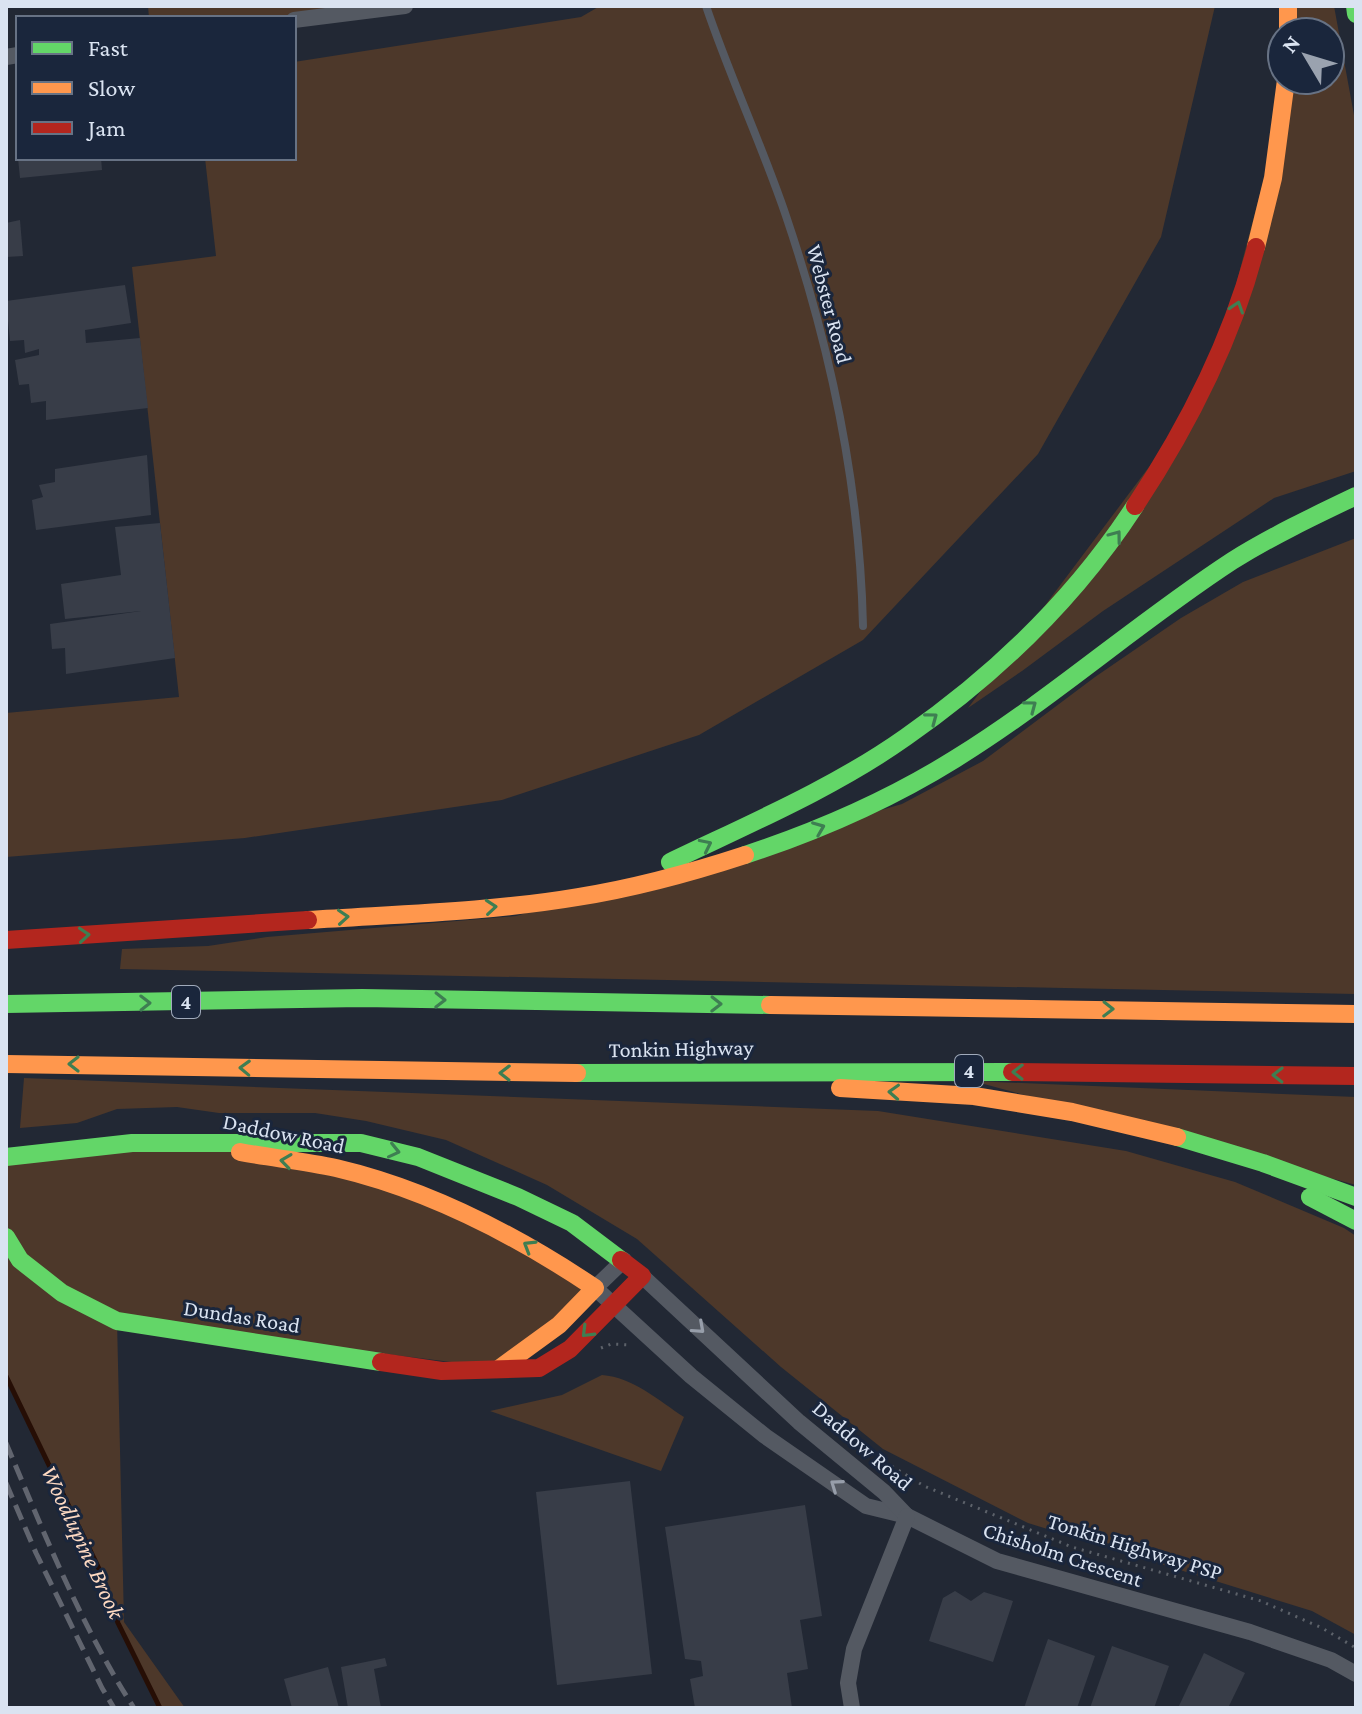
<svg xmlns="http://www.w3.org/2000/svg" width="1362" height="1714" viewBox="0 0 1362 1714" font-family="'Crimson Pro',serif">
  <rect width="100%" height="100%" fill="#222834"/>
  <g fill="#4d382a">
    <path d="M148,6H348L294,18H149Z"/>
    <path d="M600,6H1215L1161,237L1038,454L863,640L699,735L502,800L245,838L6,857V713L179,697L132,267L216,256L205,158H294V62L581,17Z"/>
    <path d="M1294,6H1334L1356,126V471L1274,498L1103,611L1022,671L968,708L1209,387L1290,80H1330V32H1293Z"/>
    <path d="M1356,538V994L120,969L122,949L208,946L267,937L516,916L902,804L983,761L1095,677L1181,618L1243,582Z"/>
    <path d="M24,1078L878,1111L1126,1151L1235,1182L1344,1228L1356,1236V1635L1312,1611L1028,1523L883,1449L781,1367L637,1239L547,1185L446,1140L366,1121L315,1113H219L177,1107L117,1109L77,1123L20,1128Z"/>
    <path d="M973,1081L1356,1097V1185Z"/>
    <path d="M205,1141L415,1190L595,1288L500,1368L117,1321L124,1622L185,1708H160L118,1623L102,1575L6,1376V1157Z"/>
    <path d="M602,1375C633,1377 659,1401 684,1417L661,1471L490,1411L562,1395Z"/>
  </g>
  <g fill="none" stroke-linecap="round" stroke-linejoin="round">
    <path stroke="#260e05" stroke-width="5" d="M6,1376L102,1575L118,1623L160,1708"/>
  </g>
  <g fill="#383d48">
    <path d="M18,158H101L102,170L20,178Z"/>
    <path d="M20,220L23,256L6,257V223Z"/>
    <path d="M125,285L131,323L85,330L86,343L140,338L148,408L46,420V401L31,403L29,384L19,385L15,360L39,355V349L25,353L24,340L10,341L6,301Z"/>
    <path d="M147,455L151,515L36,530L32,500L43,497L39,485L55,482V469Z"/>
    <path d="M160,523L175,658L66,674L65,648L52,649L50,624L141,611L65,619L61,584L121,575L115,527Z"/>
    <path d="M630,1481L652,1674L557,1685L536,1492Z"/>
    <path d="M805,1505L822,1616L800,1620L808,1669L787,1673L792,1708H695L690,1679L703,1676L701,1661L685,1659L665,1527Z"/>
    <path d="M955,1591L971,1601L984,1592L1013,1601L993,1662L929,1641L943,1598Z"/>
    <path d="M1048,1639L1095,1656L1077,1708H1024Z"/>
    <path d="M1112,1646L1169,1666L1154,1708H1090Z"/>
    <path d="M1204,1653L1245,1673L1228,1708H1178Z"/>
    <path d="M385,1658L387,1666L374,1669L381,1708H348L341,1667Z"/>
    <path d="M328,1667L339,1708H292L284,1679Z"/>
  </g>
  <g fill="none" stroke-linecap="round" stroke-linejoin="round">
    <g stroke="#5d626a" stroke-width="3" stroke-dasharray="2 6" stroke-linecap="butt">
      <path d="M601,1348L611,1344L632,1345"/>
      <path d="M851,1441L924,1486L1072,1547L1261,1601L1322,1628L1356,1648"/>
    </g>
    <path stroke="#545962" stroke-width="8" d="M706,6C730,77 762,145 786,216C830,346 860,488 863,626"/>
    <g stroke="#545962" stroke-width="16">
      <path d="M294,20L405,6"/>
      <path d="M6,57L18,55"/>
      <path d="M624,1260L595,1288L691,1376L765,1436L866,1506L907,1516L997,1561L1250,1632L1331,1660L1356,1674"/>
      <path d="M642,1276L799,1422L884,1492L906,1515"/>
      <path d="M852,1708L848,1683L854,1649L907,1516"/>
    </g>
    <g stroke="#63d668" stroke-width="18">
      <path d="M1355,6L1356,14"/>
      <path d="M745,855C818,831 889,800 955,759C1052,699 1137,623 1232,561C1272,536 1314,516 1356,496"/>
      <path d="M670,862C749,824 834,788 906,737C995,675 1075,598 1135,506"/>
      <path d="M6,1004L362,998L770,1005"/>
      <path d="M577,1073L1012,1072"/>
      <path d="M1177,1137L1263,1163L1356,1197"/>
      <path d="M6,1157L132,1143H361L418,1157L518,1197L572,1223L621,1260"/>
      <path d="M1310,1197L1356,1221"/>
      <path d="M6,1237L20,1260L62,1293L117,1321L381,1362"/>
    </g>
    <g stroke="#ff974d" stroke-width="18">
      <path d="M1288,6V32"/>
      <path d="M1256,247L1273,178L1286,80"/>
      <path d="M308,920C398,914 489,912 578,897C635,888 690,873 745,855"/>
      <path d="M770,1005L1356,1014"/>
      <path d="M6,1064L577,1073"/>
      <path d="M840,1088L974,1096L1072,1112L1177,1137"/>
      <path d="M240,1152C272,1158 305,1161 336,1168C430,1190 516,1235 595,1288L559,1325L500,1368"/>
    </g>
    <g stroke="#b3261e" stroke-width="18">
      <path d="M1135,506C1188,426 1232,340 1256,247"/>
      <path d="M6,940L308,920"/>
      <path d="M1012,1072L1356,1076"/>
      <path d="M381,1362L442,1371L539,1368L570,1349L642,1276L621,1260"/>
    </g>
    <g stroke="#61656f" stroke-width="5" stroke-dasharray="16 8" stroke-linecap="butt">
      <path d="M6,1443C44,1533 81,1626 134,1708"/>
      <path d="M6,1483L36,1553L102,1688L114,1708"/>
    </g>
  </g>
  <defs><path id="oneway-chevron" d="M-2-3.5L2.5 0L-2 3.5" fill="none" stroke-width="1.6" stroke-linecap="round" stroke-linejoin="round" transform="scale(2)"/></defs>
  <g stroke="#3e7e52">
    <use href="#oneway-chevron" transform="translate(1237 307) rotate(-72)"/>
    <use href="#oneway-chevron" transform="translate(1116 536) rotate(-53)"/>
    <use href="#oneway-chevron" transform="translate(1031 706) rotate(-37)"/>
    <use href="#oneway-chevron" transform="translate(932 718) rotate(-37)"/>
    <use href="#oneway-chevron" transform="translate(819 828) rotate(-22)"/>
    <use href="#oneway-chevron" transform="translate(706 845) rotate(-26)"/>
    <use href="#oneway-chevron" transform="translate(491 907) rotate(-5)"/>
    <use href="#oneway-chevron" transform="translate(343 917) rotate(-4)"/>
    <use href="#oneway-chevron" transform="translate(84 935) rotate(-4)"/>
    <use href="#oneway-chevron" transform="translate(440 1000) rotate(1)"/>
    <use href="#oneway-chevron" transform="translate(145 1003) rotate(-1)"/>
    <use href="#oneway-chevron" transform="translate(716 1004) rotate(1)"/>
    <use href="#oneway-chevron" transform="translate(1108 1009) rotate(1)"/>
    <use href="#oneway-chevron" transform="translate(74 1064) rotate(-180)"/>
    <use href="#oneway-chevron" transform="translate(245 1068) rotate(-178)"/>
    <use href="#oneway-chevron" transform="translate(1018 1072) rotate(-179)"/>
    <use href="#oneway-chevron" transform="translate(505 1073) rotate(-179)"/>
    <use href="#oneway-chevron" transform="translate(1278 1075) rotate(-179)"/>
    <use href="#oneway-chevron" transform="translate(894 1092) rotate(-177)"/>
    <use href="#oneway-chevron" transform="translate(394 1151) rotate(13)"/>
    <use href="#oneway-chevron" transform="translate(286 1161) rotate(-172)"/>
    <use href="#oneway-chevron" transform="translate(529 1246) rotate(-149)"/>
    <use href="#oneway-chevron" transform="translate(587 1332) rotate(135)"/>
  </g>
  <g stroke="#979eaa">
    <use href="#oneway-chevron" transform="translate(699 1328) rotate(42)"/>
    <use href="#oneway-chevron" transform="translate(836 1485) rotate(-145)"/>
  </g>
  <g text-anchor="middle" stroke-width="6" stroke-linejoin="round" paint-order="stroke">
    <g fill="#1a263c" stroke="#a0aabb" stroke-width="2">
      <rect x="172" y="986" width="28" height="32" rx="6"/>
      <rect x="955" y="1055" width="28" height="32" rx="6"/>
    </g>
    <g font-size="20" font-weight="bold" fill="#dae3f1">
      <text x="186" y="1009">4</text>
      <text x="969" y="1078">4</text>
    </g>
    <g font-size="22" fill="#dae3f1" stroke="#1a263c">
      <text transform="translate(830 304) rotate(75)" y="8">Webster Road</text>
      <text transform="translate(681 1048) rotate(-1)" y="8">Tonkin Highway</text>
      <text transform="translate(284 1133) rotate(12)" y="8">Daddow Road</text>
      <text transform="translate(242 1316) rotate(9)" y="8">Dundas Road</text>
      <text transform="translate(863 1445) rotate(41)" y="8">Daddow Road</text>
      <text transform="translate(1135 1546) rotate(17)" y="8">Tonkin Highway PSP</text>
      <text transform="translate(1063 1554) rotate(18)" y="8">Chisholm Crescent</text>
    </g>
    <g font-size="24" font-style="italic" fill="#fdd9c2" stroke="#1a263c">
      <text transform="translate(83 1542) rotate(65)" y="8">Woodlupine Brook</text>
    </g>
  </g>
  <rect width="1362" height="1714" fill="none" stroke="#dae3f1" stroke-width="16"/>
  <rect x="16" y="16" width="280" height="144" fill="#1a263c" stroke="#677284" stroke-width="2"/>
  <rect x="32" y="42" width="40" height="12" fill="#63d668" stroke="#677284" stroke-width="2"/>
  <text x="88" y="56" font-size="24" fill="#dae3f1">Fast</text>
  <rect x="32" y="82" width="40" height="12" fill="#ff974d" stroke="#677284" stroke-width="2"/>
  <text x="88" y="96" font-size="24" fill="#dae3f1">Slow</text>
  <rect x="32" y="122" width="40" height="12" fill="#b3261e" stroke="#677284" stroke-width="2"/>
  <text x="88" y="136" font-size="24" fill="#dae3f1">Jam</text>
  <g transform="translate(1306 56) rotate(308)"><circle r="38" fill="#1a263c" stroke="#677284" stroke-width="2"/>
  <path d="M0-6L14 30L0 20L-14 30Z" fill="#9aa2af"/>
  <text y="-12" font-size="22" font-weight="bold" text-anchor="middle" fill="#dae3f1">N</text>
  </g>
</svg>
